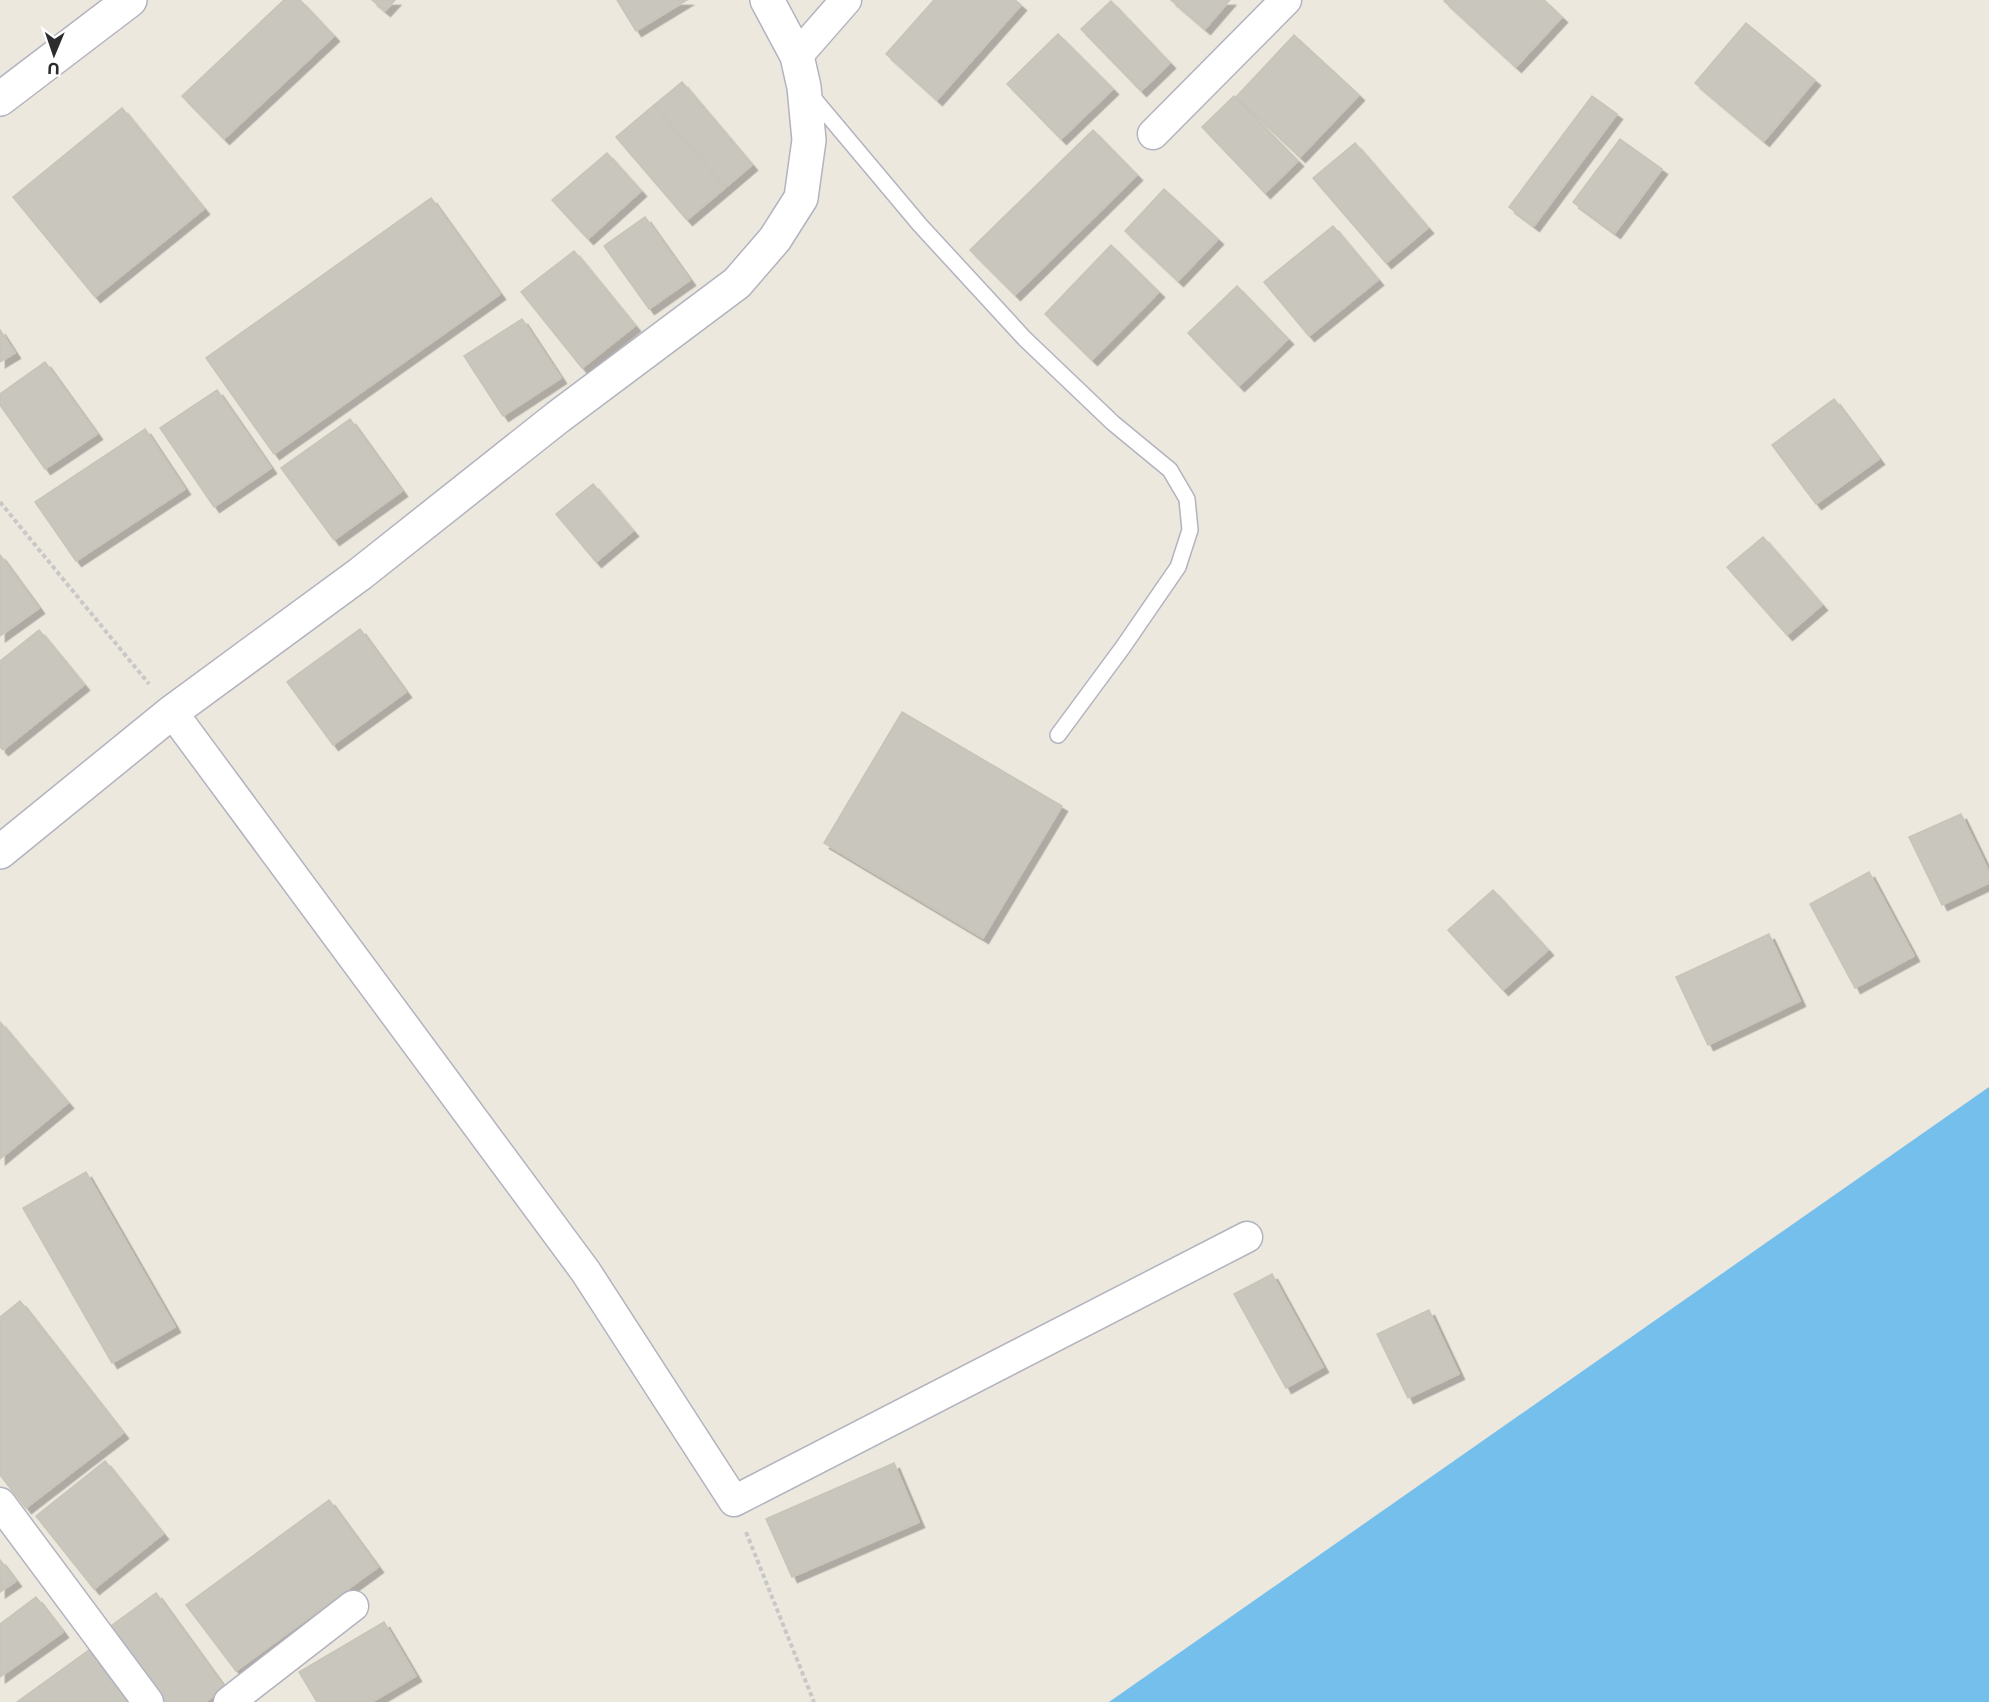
<svg xmlns="http://www.w3.org/2000/svg" width="1989" height="1702" viewBox="0 0 1989 1702" font-family="Montserrat,sans-serif">
  <defs>
    <filter id="shadow"><feDropShadow dx="5.5" dy="5.5" stdDeviation="0" flood-color="#0004"/></filter>
  </defs>
  <rect width="100%" height="100%" fill="#ede8de"/>
  <path fill="#74bfec" d="M1989,1087V1702H1109Z"/>
  <g fill="#c9c6bd" stroke="#c8c4b8" stroke-width="1.5" filter="url(#shadow)">
    <path d="M284,0H300L334,36L224,139L182,96Z"/>
    <path d="M372,0H395L385,11Z"/>
    <path d="M617,0H687L636,31Z"/>
    <path d="M934,0H1015L1021,5L937,100L886,54Z"/>
    <path d="M1171,0H1230L1205,29Z"/>
    <path d="M1445,0H1544L1562,17L1516,67L1444,1Z"/>
    <path d="M1111,1L1170,63L1141,91L1081,29Z"/>
    <path d="M1746,23L1815,80L1764,141L1695,83Z"/>
    <path d="M1058,34L1113,89L1061,139L1007,84Z"/>
    <path d="M1294,35L1359,95L1300,157L1236,97Z"/>
    <path d="M682,82L752,165L725,188L654,105Z"/>
    <path d="M1234,96L1298,161L1265,193L1202,127Z"/>
    <path d="M1592,96L1617,114L1534,226L1509,207Z"/>
    <path d="M654,105L725,188L687,220L616,137Z"/>
    <path d="M122,108L204,209L95,297L13,197Z"/>
    <path d="M1093,130L1137,175L1015,295L970,250Z"/>
    <path d="M1620,139L1662,169L1615,233L1573,202Z"/>
    <path d="M1355,143L1428,228L1386,263L1313,178Z"/>
    <path d="M607,153L641,191L588,239L552,200Z"/>
    <path d="M1164,189L1218,239L1178,281L1125,231Z"/>
    <path d="M431,198L500,294L274,454L206,358Z"/>
    <path d="M645,217L690,280L649,309L604,246Z"/>
    <path d="M1333,226L1378,280L1309,336L1264,282Z"/>
    <path d="M1111,245L1159,292L1092,360L1045,314Z"/>
    <path d="M574,251L635,326L582,368L521,292Z"/>
    <path d="M1237,286L1288,339L1239,386L1188,333Z"/>
    <path d="M522,319L561,378L503,416L464,356Z"/>
    <path d="M0,330L15,353L0,362Z"/>
    <path d="M45,362L97,434L45,469L0,405V394Z"/>
    <path d="M217,390L271,468L214,507L160,428Z"/>
    <path d="M1834,399L1879,459L1816,504L1772,445Z"/>
    <path d="M350,419L402,491L334,540L281,468Z"/>
    <path d="M145,429L185,489L76,561L35,502Z"/>
    <path d="M593,484L633,531L596,562L556,514Z"/>
    <path d="M1763,537L1822,605L1787,635L1727,567Z"/>
    <path d="M0,555L39,608L0,636Z"/>
    <path d="M360,629L406,692L333,745L287,682Z"/>
    <path d="M39,630L84,685L3,750L0,747V661Z"/>
    <path d="M902,712L1062,806L983,938L824,843Z"/>
    <path d="M1961,814L1989,872V883L1942,905L1909,837Z"/>
    <path d="M1869,872L1914,956L1855,988L1810,904Z"/>
    <path d="M1493,890L1548,950L1503,990L1448,930Z"/>
    <path d="M1769,934L1800,1001L1708,1045L1676,977Z"/>
    <path d="M0,1022L68,1103L0,1159Z"/>
    <path d="M86,1172L175,1327L112,1363L23,1208Z"/>
    <path d="M1272,1274L1323,1367L1286,1388L1234,1294Z"/>
    <path d="M20,1301L123,1433L26,1508L0,1475V1317Z"/>
    <path d="M1429,1310L1459,1374L1408,1398L1377,1334Z"/>
    <path d="M105,1461L163,1534L94,1589L36,1516Z"/>
    <path d="M894,1463L919,1522L792,1577L766,1519Z"/>
    <path d="M329,1500L378,1567L236,1671L186,1605Z"/>
    <path d="M0,1560L16,1581L0,1592Z"/>
    <path d="M156,1593L225,1688L205,1702H166L111,1626Z"/>
    <path d="M36,1597L63,1632L0,1677V1624Z"/>
    <path d="M384,1622L416,1676L372,1702H317L299,1672Z"/>
    <path d="M89,1650L128,1702H17Z"/>
  </g>
  <g fill="none" stroke-linecap="round" stroke-linejoin="round">
    <g stroke="#b2b3bf" stroke-width="18">
      <path id="lane" d="M810,94L920,225L1025,339L1113,423L1170,470L1187,499L1190,530L1178,567L1123,647L1058,735"/>
    </g>
    <g stroke="#b2b3bf" stroke-width="33">
      <g id="street">
        <path d="M797,56L846,0"/>
        <path d="M1153,134L1286,0"/>
        <path d="M172,712L586,1272L734,1501L1247,1237"/>
        <path d="M0,1503L148,1702"/>
        <path d="M229,1702L353,1606"/>
      </g>
    </g>
    <g stroke="#b2b3bf" stroke-width="36">
      <g id="secondary">
        <path d="M0,99L130,0"/>
        <path d="M0,852L172,712L360,574L558,417L737,283L775,239L801,198L809,140L804,87L797,56L767,0"/>
      </g>
    </g>
    <g stroke="#c8c8c8" stroke-width="4" stroke-dasharray="4.5 3" stroke-linecap="butt">
      <path d="M0,502L149,684"/>
      <path d="M746,1532L814,1702"/>
    </g>
    <use href="#lane" stroke="#fff" stroke-width="15"/>
    <use href="#street" stroke="#fff" stroke-width="30"/>
    <use href="#secondary" stroke="#fff" stroke-width="33"/>
  </g>
  <g transform="translate(54 54) rotate(182)" stroke="#ffffff" stroke-width="4.5" paint-order="stroke">
  <path d="M0-4.5L10 22L0 15L-10 22Z" fill="#2c2c2c"/>
  <text y="-9" font-size="16" font-weight="bold" text-anchor="middle" fill="#2c2c2c">U</text>
  </g>
</svg>
